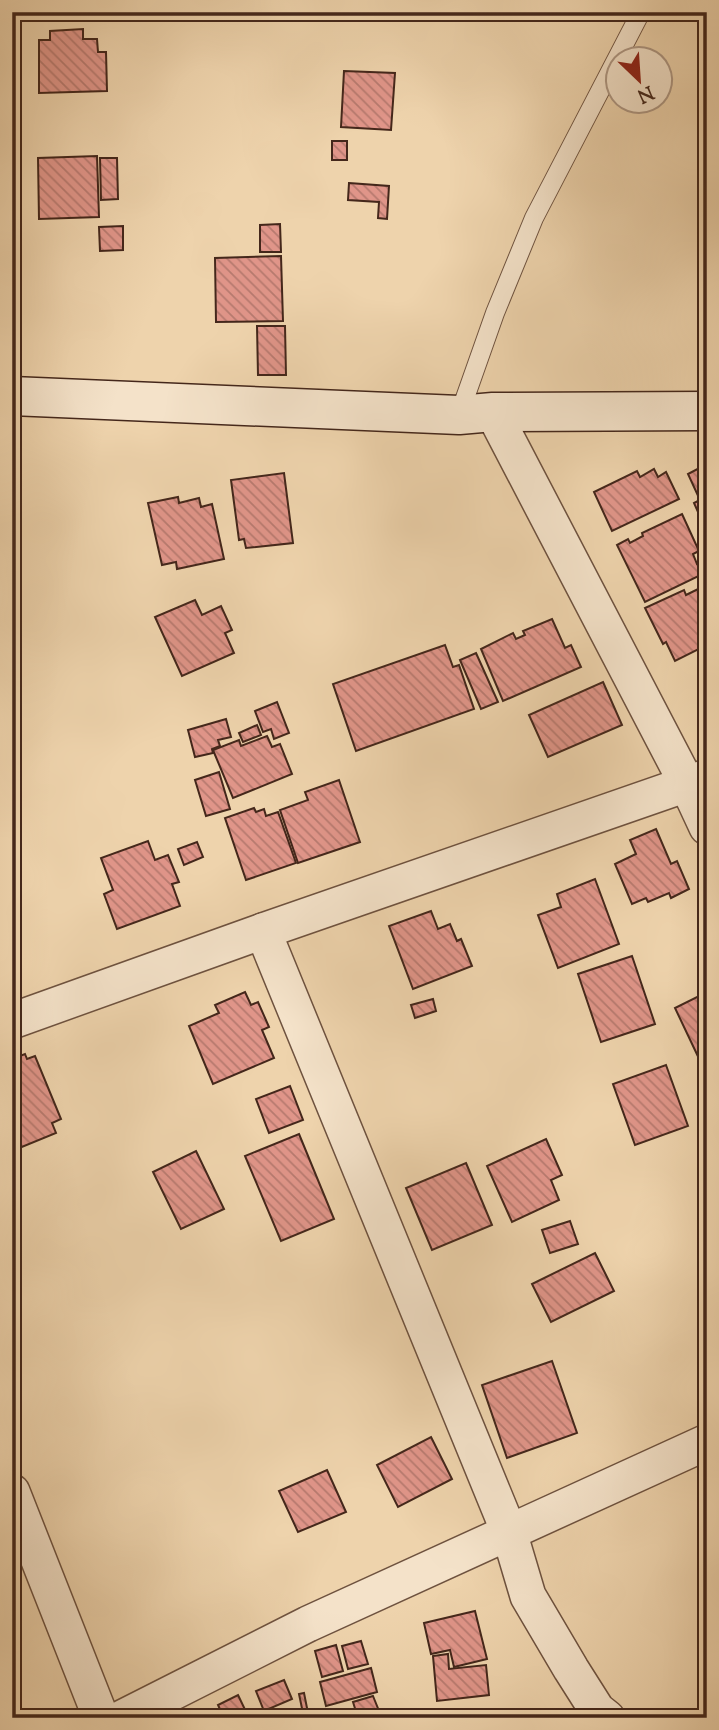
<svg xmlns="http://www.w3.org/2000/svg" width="719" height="1730" viewBox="0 0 719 1730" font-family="'Sorts Mill Goudy',serif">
  <defs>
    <pattern id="building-back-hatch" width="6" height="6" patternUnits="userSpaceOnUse" patternTransform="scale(1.75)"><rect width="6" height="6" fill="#e09589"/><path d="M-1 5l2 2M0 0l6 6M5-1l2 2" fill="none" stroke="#b77a6f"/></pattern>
  </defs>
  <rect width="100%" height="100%" fill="#eed3ac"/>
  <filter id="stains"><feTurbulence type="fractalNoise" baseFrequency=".00286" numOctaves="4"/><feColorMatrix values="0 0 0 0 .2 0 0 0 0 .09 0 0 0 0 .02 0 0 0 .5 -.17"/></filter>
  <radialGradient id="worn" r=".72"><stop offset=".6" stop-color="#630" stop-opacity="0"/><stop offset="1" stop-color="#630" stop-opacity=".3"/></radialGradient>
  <g fill="url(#building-back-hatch)" stroke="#44271b" stroke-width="2">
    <path d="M83,29V39H97L98,52H106L107,91L39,93V40H50V31Z"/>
    <path d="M344,71L395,73L391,130L341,127Z"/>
    <rect x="332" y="141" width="15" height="19"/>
    <path d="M97,156L99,217L39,219L38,158Z"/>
    <path d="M100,158H117L118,199L101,200Z"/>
    <path d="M349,183L389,186L387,219L378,218L379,202L348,200Z"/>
    <path d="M280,224L281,252H260V225Z"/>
    <path d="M123,226V250L100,251L99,227Z"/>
    <path d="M281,256L283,321L216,322L215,258Z"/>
    <path d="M257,326H285L286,375H258Z"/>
    <path d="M705,465L707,468V519L702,521L694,503L700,500L688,474Z"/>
    <path d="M654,469L658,477L666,472L679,499L612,531L594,492L637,471L640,477Z"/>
    <path d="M284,473L293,543L246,548L244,539L239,540L231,480Z"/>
    <path d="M178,497L179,503L199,498L201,507L212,504L224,559L177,569L176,562L162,565L148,503Z"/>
    <path d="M682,514L699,551L693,554L697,564L704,560L707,572L645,602L617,545L628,539L630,543L643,536L642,533Z"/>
    <path d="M704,586L707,592V645L675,661L666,642L663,644L645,608L684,590L686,595Z"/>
    <path d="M195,600L202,615L221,606L232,630L225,633L234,653L182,676L155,617Z"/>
    <path d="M552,619L565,648L571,645L581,667L503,701L481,649L513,633L516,639L525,635L523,631Z"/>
    <path d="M445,645L453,667L459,665L474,709L356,751L333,684Z"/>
    <path d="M476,653L498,702L481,709L460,660Z"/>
    <path d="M603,682L622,725L548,757L529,715Z"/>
    <path d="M277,702L289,733L274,739L271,729L263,732L255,711Z"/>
    <path d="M226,719L231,737L218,740L220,746L212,749L213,753L195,757L188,730Z"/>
    <path d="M257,725L261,735L243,742L239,733Z"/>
    <path d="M267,736L272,747L280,744L292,774L233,798L213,750L239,740L241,746Z"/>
    <path d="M219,772L230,809L206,816L195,780Z"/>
    <path d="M339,780L360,842L298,863L280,810L308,800L305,792Z"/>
    <path d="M254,808L256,812L264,809L266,816L278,812L296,863L246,880L225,818Z"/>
    <path d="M656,829L671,864L677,861L689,889L671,898L669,893L648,902L646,898L632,904L615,864L636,854L630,840Z"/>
    <path d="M148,841L155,860L168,855L179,882L172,884L180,906L117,929L104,894L113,890L101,858Z"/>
    <path d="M197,842L203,857L184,865L178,849Z"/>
    <path d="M595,879L619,944L558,968L538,915L561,907L557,894Z"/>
    <path d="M431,911L438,929L450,924L457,941L461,939L472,966L413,989L389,926Z"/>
    <path d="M632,956L655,1024L601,1042L578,974Z"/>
    <path d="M245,992L251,1005L258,1002L269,1027L262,1030L274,1058L213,1084L189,1026L219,1013L215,1005Z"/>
    <path d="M707,992V1066L703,1067L675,1008Z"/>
    <path d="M433,999L436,1011L415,1018L411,1005Z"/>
    <path d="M25,1054L27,1059L35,1056L61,1119L52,1123L56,1133L12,1151V1059Z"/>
    <path d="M666,1065L688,1126L635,1145L613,1084Z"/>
    <path d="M290,1086L303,1120L269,1133L256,1099Z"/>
    <path d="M299,1134L334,1219L281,1241L245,1156Z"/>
    <path d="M546,1139L562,1175L551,1180L559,1200L512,1222L487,1166Z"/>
    <path d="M196,1151L224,1209L181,1229L153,1172Z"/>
    <path d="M466,1163L492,1225L432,1250L406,1188Z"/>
    <path d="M570,1221L578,1244L550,1253L542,1230Z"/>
    <path d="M595,1253L614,1291L551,1322L532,1284Z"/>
    <path d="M552,1361L577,1433L507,1458L482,1385Z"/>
    <path d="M431,1437L452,1479L398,1507L377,1465Z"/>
    <path d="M327,1470L346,1512L298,1532L279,1491Z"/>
    <path d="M475,1611L487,1659L454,1667L450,1650L431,1654L424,1623Z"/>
    <path d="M361,1641L368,1664L348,1669L342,1646Z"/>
    <path d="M336,1645L343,1671L322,1677L315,1651Z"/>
    <path d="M448,1654L449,1669L486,1665L489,1695L437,1701L433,1656Z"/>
    <path d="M371,1668L377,1692L326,1706L320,1682Z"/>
    <path d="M284,1680L292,1699L264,1711L256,1691Z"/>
    <path d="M304,1693L309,1718H304L299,1694Z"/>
    <path d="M238,1695L249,1718H224L218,1705Z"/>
    <path d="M373,1696L379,1711L358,1718L353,1702Z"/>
  </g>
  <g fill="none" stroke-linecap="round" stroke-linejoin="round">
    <g stroke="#6e523f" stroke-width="20">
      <path id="lane" d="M459,415L495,313L534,218L641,12"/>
    </g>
    <g stroke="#6e523f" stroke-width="38">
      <g id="street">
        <path d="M493,412L687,784L707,827"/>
        <path d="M263,931L509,1532L528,1596L571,1669L597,1710L607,1718"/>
        <path d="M12,1021L263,931L707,777"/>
        <path d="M12,1492L101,1718"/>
        <path d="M122,1718L308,1624L707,1442"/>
      </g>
    </g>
    <g stroke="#44271b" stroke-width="41">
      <path id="secondary" d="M12,396L459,415L493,412L707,411"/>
    </g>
    <use href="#lane" stroke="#f4e2c9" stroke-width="18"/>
    <use href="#street" stroke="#f4e2c9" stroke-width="35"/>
    <use href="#secondary" stroke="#f4e2c9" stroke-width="38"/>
  </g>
  <rect width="719" height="1730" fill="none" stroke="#eed3ac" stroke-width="42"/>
  <rect x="14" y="14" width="691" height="1702" fill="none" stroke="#44271b" stroke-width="3.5"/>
  <rect x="21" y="21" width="677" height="1688" fill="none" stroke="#44271b" stroke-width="2"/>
  <g transform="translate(639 80) rotate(155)"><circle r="33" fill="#f4e2c9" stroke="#ae9783" stroke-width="2"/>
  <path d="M0-5L12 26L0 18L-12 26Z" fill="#8f2418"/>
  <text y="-10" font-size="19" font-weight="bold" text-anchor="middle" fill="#44271b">N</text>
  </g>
  <rect width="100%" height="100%" filter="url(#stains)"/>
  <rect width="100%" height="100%" fill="url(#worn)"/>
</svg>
